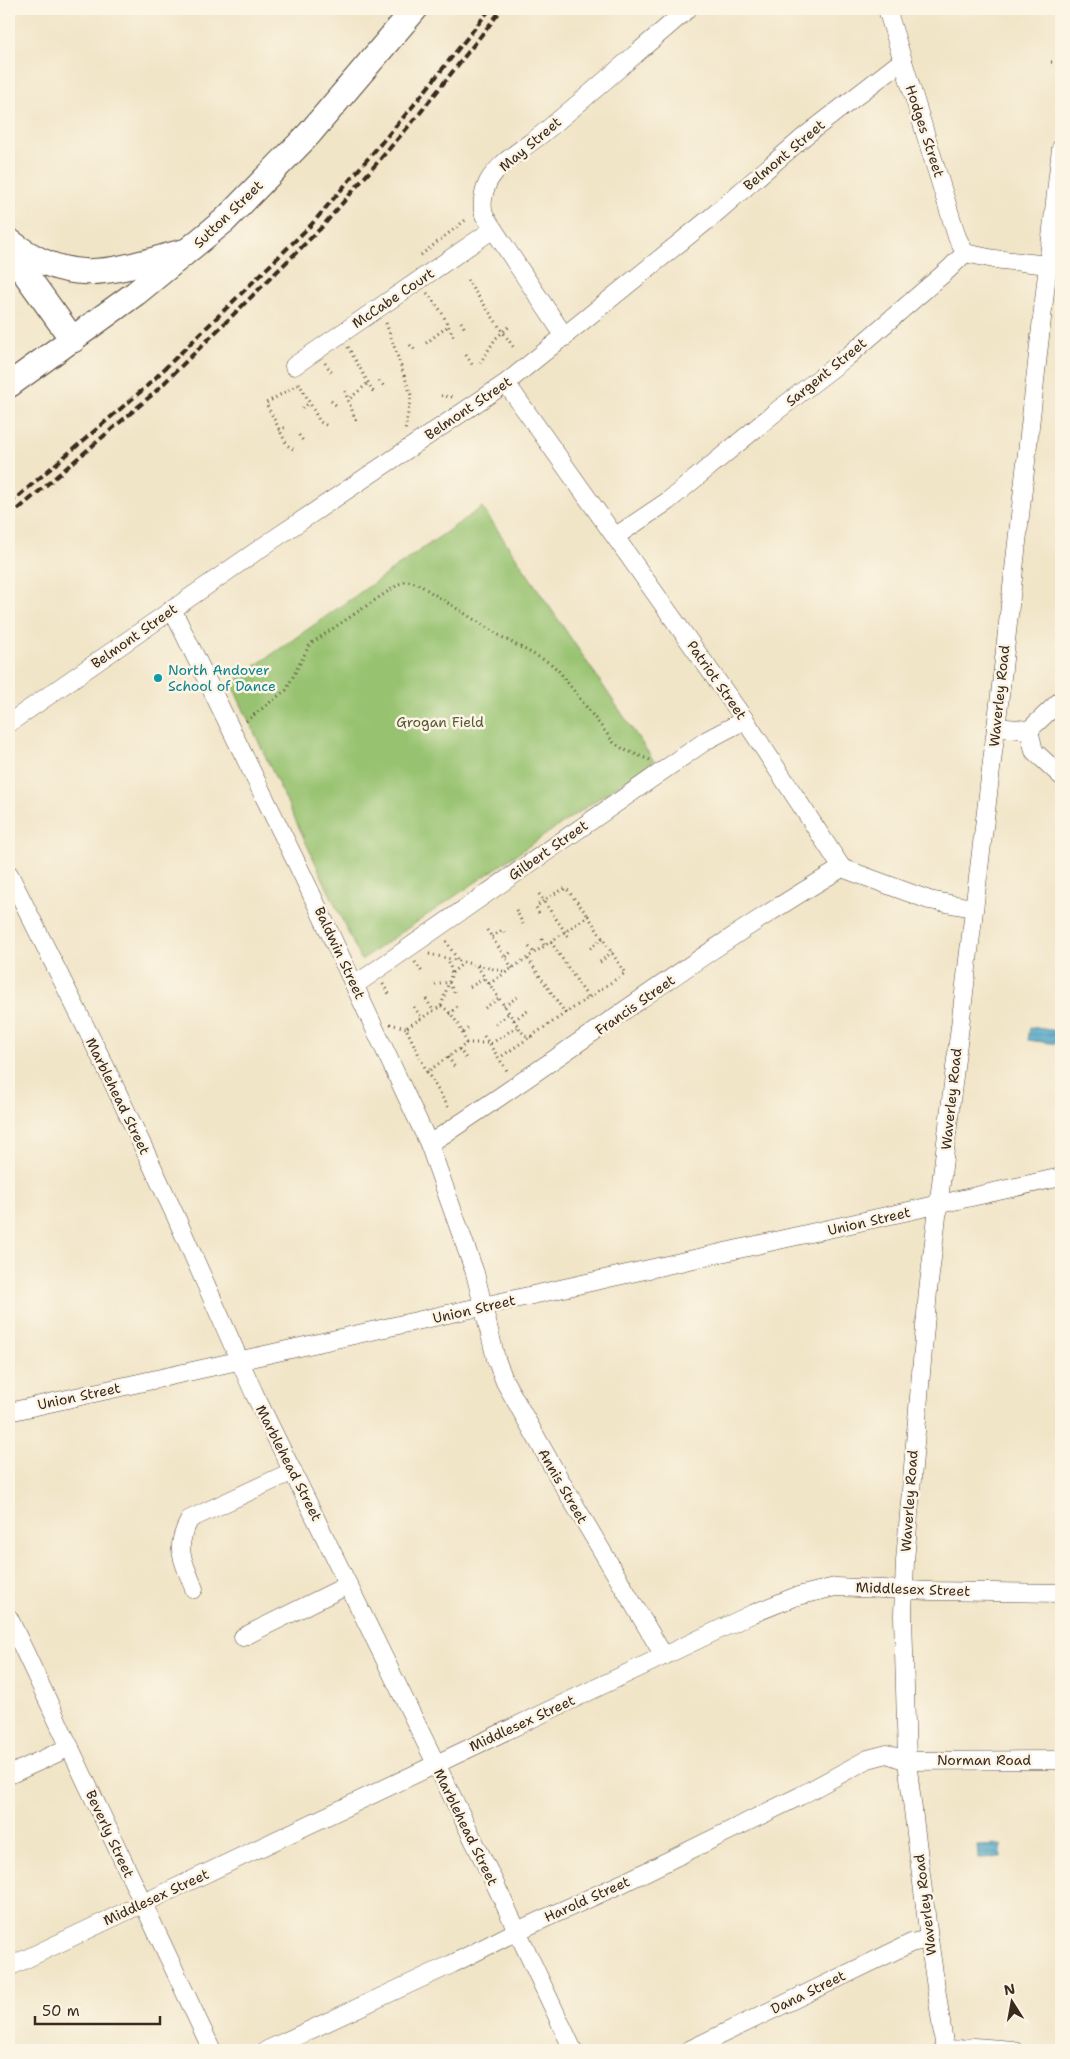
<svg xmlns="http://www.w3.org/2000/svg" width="1070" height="2059" viewBox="0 0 1070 2059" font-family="'Shantell Sans',sans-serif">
  <defs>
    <pattern id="water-rules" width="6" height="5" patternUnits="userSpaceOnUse" patternTransform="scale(1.25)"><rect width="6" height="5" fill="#4aa6c8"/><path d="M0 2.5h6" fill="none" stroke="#3f87a2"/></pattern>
  </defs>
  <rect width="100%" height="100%" fill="#fcf5e5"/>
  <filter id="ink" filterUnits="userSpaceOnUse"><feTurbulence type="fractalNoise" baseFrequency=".02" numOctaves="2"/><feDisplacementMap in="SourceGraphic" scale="10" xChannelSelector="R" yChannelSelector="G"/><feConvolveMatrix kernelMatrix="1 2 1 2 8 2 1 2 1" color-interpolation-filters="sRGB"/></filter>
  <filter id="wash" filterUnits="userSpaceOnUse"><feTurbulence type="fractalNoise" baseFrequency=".0096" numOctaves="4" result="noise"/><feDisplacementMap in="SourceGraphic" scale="20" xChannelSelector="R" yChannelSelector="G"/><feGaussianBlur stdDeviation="1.12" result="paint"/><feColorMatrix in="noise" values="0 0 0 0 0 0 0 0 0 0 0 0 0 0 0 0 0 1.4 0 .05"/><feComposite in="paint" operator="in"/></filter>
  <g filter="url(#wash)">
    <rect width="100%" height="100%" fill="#f1e5c8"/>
    <path fill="#97c26f" stroke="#697646" d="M482,507L654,761L361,960L231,683Z"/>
    <g fill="url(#water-rules)" stroke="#426873">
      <path d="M1030,1027L1058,1031L1056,1044L1028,1040Z"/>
      <path d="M1001,1845V1857L978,1858L977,1846Z"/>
    </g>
  </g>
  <g filter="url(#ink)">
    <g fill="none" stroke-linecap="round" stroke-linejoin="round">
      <g stroke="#564638" stroke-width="19">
        <g id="minor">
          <path d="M887,9L957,237L965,253"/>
          <path d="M565,337L484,215C481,204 483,193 488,182C500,160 530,145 548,129C595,90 641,49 688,9"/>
          <path d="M294,366L492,230"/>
          <path d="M506,383L745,720L842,868L929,900L973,908"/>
          <path d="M616,536L668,501L778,410L847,357L949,269L965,253L994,259L1048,265"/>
          <path d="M172,609L302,874L429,1144L475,1273L496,1359L505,1382L563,1485L664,1656"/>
          <path d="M9,723L271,541L506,383L709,219L805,136L903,60"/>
          <path d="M996,727L1029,730L1061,700"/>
          <path d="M1029,730L1034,751L1061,776"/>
          <path d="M9,874L106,1068L176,1217L254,1393L497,1888L573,2050"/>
          <path d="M355,985L707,740L745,720"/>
          <path d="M429,1144C568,1054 699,952 842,868"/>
          <path d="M9,1412L1061,1177"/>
          <path d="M194,1589C183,1558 173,1550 190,1519L293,1471"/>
          <path d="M9,1618L212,2050"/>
          <path d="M243,1637L348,1585"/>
          <path d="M9,1775L70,1747"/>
          <path d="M9,1967L752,1614L794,1597L835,1587L931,1591L1061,1593"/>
          <path d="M267,2050L452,1964L517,1931L623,1883L800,1796L868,1759L887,1754L907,1761L1061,1760"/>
          <path d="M689,2050L911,1943L929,1939"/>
          <path d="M945,2050L929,1939L907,1761L903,1615L905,1561L928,1291L1000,695L1061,148"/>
          <path d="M956,2050L974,2047L1014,2050"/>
        </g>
      </g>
      <g stroke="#564638" stroke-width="27">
        <g id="highway">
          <path d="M9,241C71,289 113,271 182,252"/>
          <path d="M9,251L73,340"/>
          <path d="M9,385L136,293L225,220L309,134L415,9"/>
        </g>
      </g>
      <g stroke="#564638" stroke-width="3" stroke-dasharray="1 4" stroke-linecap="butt">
        <path d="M1051,62H1056"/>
        <path d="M421,255L468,218"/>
        <path d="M467,280L514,348"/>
        <path d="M427,293L441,311L454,337"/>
        <path d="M461,322L465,329"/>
        <path d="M386,323L411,395L405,431"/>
        <path d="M426,343L448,326"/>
        <path d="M410,345L416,351"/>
        <path d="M348,347L374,393"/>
        <path d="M466,355L473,366"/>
        <path d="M325,363L332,373"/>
        <path d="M480,363L496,338L510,326"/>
        <path d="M379,381L384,386"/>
        <path d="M299,383L320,422L328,426"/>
        <path d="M345,391L348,400"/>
        <path d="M441,396L455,397"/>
        <path d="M331,401L337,406"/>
        <path d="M302,408L310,403"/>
        <path d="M356,420L348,400L367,384"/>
        <path d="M279,430L288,426"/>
        <path d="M299,435L303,441"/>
        <path d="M293,449L287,445L266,403L299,384"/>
        <path d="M246,721L286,690L310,644L399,584L408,581L418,584L505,639L550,663L558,670L614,743L625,750L650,760"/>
        <path d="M539,894L570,939"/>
        <path d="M516,910L523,924"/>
        <path d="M539,913L536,907L548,897L566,888L588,916"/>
        <path d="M487,930L513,969"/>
        <path d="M492,937L502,930L507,936"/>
        <path d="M542,939L545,947"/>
        <path d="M446,941L459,962"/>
        <path d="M551,942L589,999"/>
        <path d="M529,947L535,954"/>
        <path d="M590,948L603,938"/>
        <path d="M429,954L507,972"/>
        <path d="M506,957L512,951"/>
        <path d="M528,959L566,1014"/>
        <path d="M415,962L422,972"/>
        <path d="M600,962L612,952"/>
        <path d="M477,966L524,1035L532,1037"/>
        <path d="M452,973L463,963"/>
        <path d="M383,984L389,994"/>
        <path d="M489,984L588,916L625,973L499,1058"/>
        <path d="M435,985L449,982L455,994"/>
        <path d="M470,987L485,978"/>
        <path d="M426,999L433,1010"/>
        <path d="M441,1006C452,1011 464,1032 466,1044L427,1072L406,1028L441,1006L452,973L448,959"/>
        <path d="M504,1006L519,996"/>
        <path d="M414,1007L421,1017"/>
        <path d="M485,1008L499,998"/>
        <path d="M449,1014L457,1007"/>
        <path d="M514,1020L529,1010"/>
        <path d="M390,1024L406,1028"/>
        <path d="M495,1024L509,1013"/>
        <path d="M463,1032L470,1027"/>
        <path d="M484,1036L508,1072"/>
        <path d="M466,1043H492L518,1026"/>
        <path d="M459,1049L468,1061"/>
        <path d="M448,1057L456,1069"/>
        <path d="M427,1072L450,1110"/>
      </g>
      <use href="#minor" stroke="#fff" stroke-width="18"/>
      <use href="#highway" stroke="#fff" stroke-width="25"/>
      <g stroke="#3b2a1e" stroke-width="4" stroke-dasharray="8 4" stroke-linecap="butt">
        <path d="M9,504L146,387L311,225L413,106L490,9"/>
        <path d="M9,517L153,394L321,228L420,113L502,9"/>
      </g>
    </g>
  </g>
  <circle fill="#0f9aa8" stroke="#fcf5e5" stroke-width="2" cx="158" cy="678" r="5"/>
  <g text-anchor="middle" stroke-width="5" stroke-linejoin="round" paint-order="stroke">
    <g font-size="14" fill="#3b2a1e" stroke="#fcf5e5">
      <text transform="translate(925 131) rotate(72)" y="5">Hodges Street</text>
      <text transform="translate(530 144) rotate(-40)" y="5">May Street</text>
      <text transform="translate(784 155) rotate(-40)" y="5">Belmont Street</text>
      <text transform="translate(228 214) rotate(-44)" y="5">Sutton Street</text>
      <text transform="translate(393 298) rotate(-34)" y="5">McCabe Court</text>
      <text transform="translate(826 372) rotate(-39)" y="5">Sargent Street</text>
      <text transform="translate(468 408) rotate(-34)" y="5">Belmont Street</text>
      <text transform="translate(134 636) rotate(-35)" y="5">Belmont Street</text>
      <text transform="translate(717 680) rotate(55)" y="5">Patriot Street</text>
      <text transform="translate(999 696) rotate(-84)" y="5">Waverley Road</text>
      <text transform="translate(548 850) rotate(-35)" y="5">Gilbert Street</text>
      <text transform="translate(340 953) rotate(65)" y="5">Baldwin Street</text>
      <text transform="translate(635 1005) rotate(-35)" y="5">Francis Street</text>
      <text transform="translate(118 1096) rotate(64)" y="5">Marblehead Street</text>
      <text transform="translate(951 1099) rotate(-84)" y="5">Waverley Road</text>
      <text transform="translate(869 1221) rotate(-13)" y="5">Union Street</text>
      <text transform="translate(474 1309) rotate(-13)" y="5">Union Street</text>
      <text transform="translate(79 1396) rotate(-12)" y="5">Union Street</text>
      <text transform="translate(289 1463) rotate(63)" y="5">Marblehead Street</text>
      <text transform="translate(563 1486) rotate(60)" y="5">Annis Street</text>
      <text transform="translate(909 1501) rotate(-86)" y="5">Waverley Road</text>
      <text transform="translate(913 1589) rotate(2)" y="5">Middlesex Street</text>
      <text transform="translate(522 1723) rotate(-25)" y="5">Middlesex Street</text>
      <text x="984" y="1765">Norman Road</text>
      <text transform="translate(466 1827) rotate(64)" y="5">Marblehead Street</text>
      <text transform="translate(110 1834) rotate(65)" y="5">Beverly Street</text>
      <text transform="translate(156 1897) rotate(-25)" y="5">Middlesex Street</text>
      <text transform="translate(587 1899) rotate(-24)" y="5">Harold Street</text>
      <text transform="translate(925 1905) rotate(-97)" y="5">Waverley Road</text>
      <text transform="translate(808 1992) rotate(-26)" y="5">Dana Street</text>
    </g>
    <g font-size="14" fill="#0d838f" stroke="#fcf5e5" text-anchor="start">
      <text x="168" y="675">North Andover<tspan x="168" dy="16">School of Dance</tspan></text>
    </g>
    <g font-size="14" fill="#575836" stroke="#fcf5e5">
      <text x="440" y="727">Grogan Field</text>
    </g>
  </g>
  <rect width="1070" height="2059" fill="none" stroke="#fcf5e5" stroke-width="30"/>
  <g transform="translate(1012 2002) rotate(349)" stroke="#fcf5e5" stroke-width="4" paint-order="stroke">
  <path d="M0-4L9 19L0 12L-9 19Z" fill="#3b2a1e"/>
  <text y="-8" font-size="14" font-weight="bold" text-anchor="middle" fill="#3b2a1e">N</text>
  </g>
  <path d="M35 2016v8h125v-8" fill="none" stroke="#3b2a1e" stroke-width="2.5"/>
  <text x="42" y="2016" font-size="15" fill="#3b2a1e" stroke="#fcf5e5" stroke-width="4" paint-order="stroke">50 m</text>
</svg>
